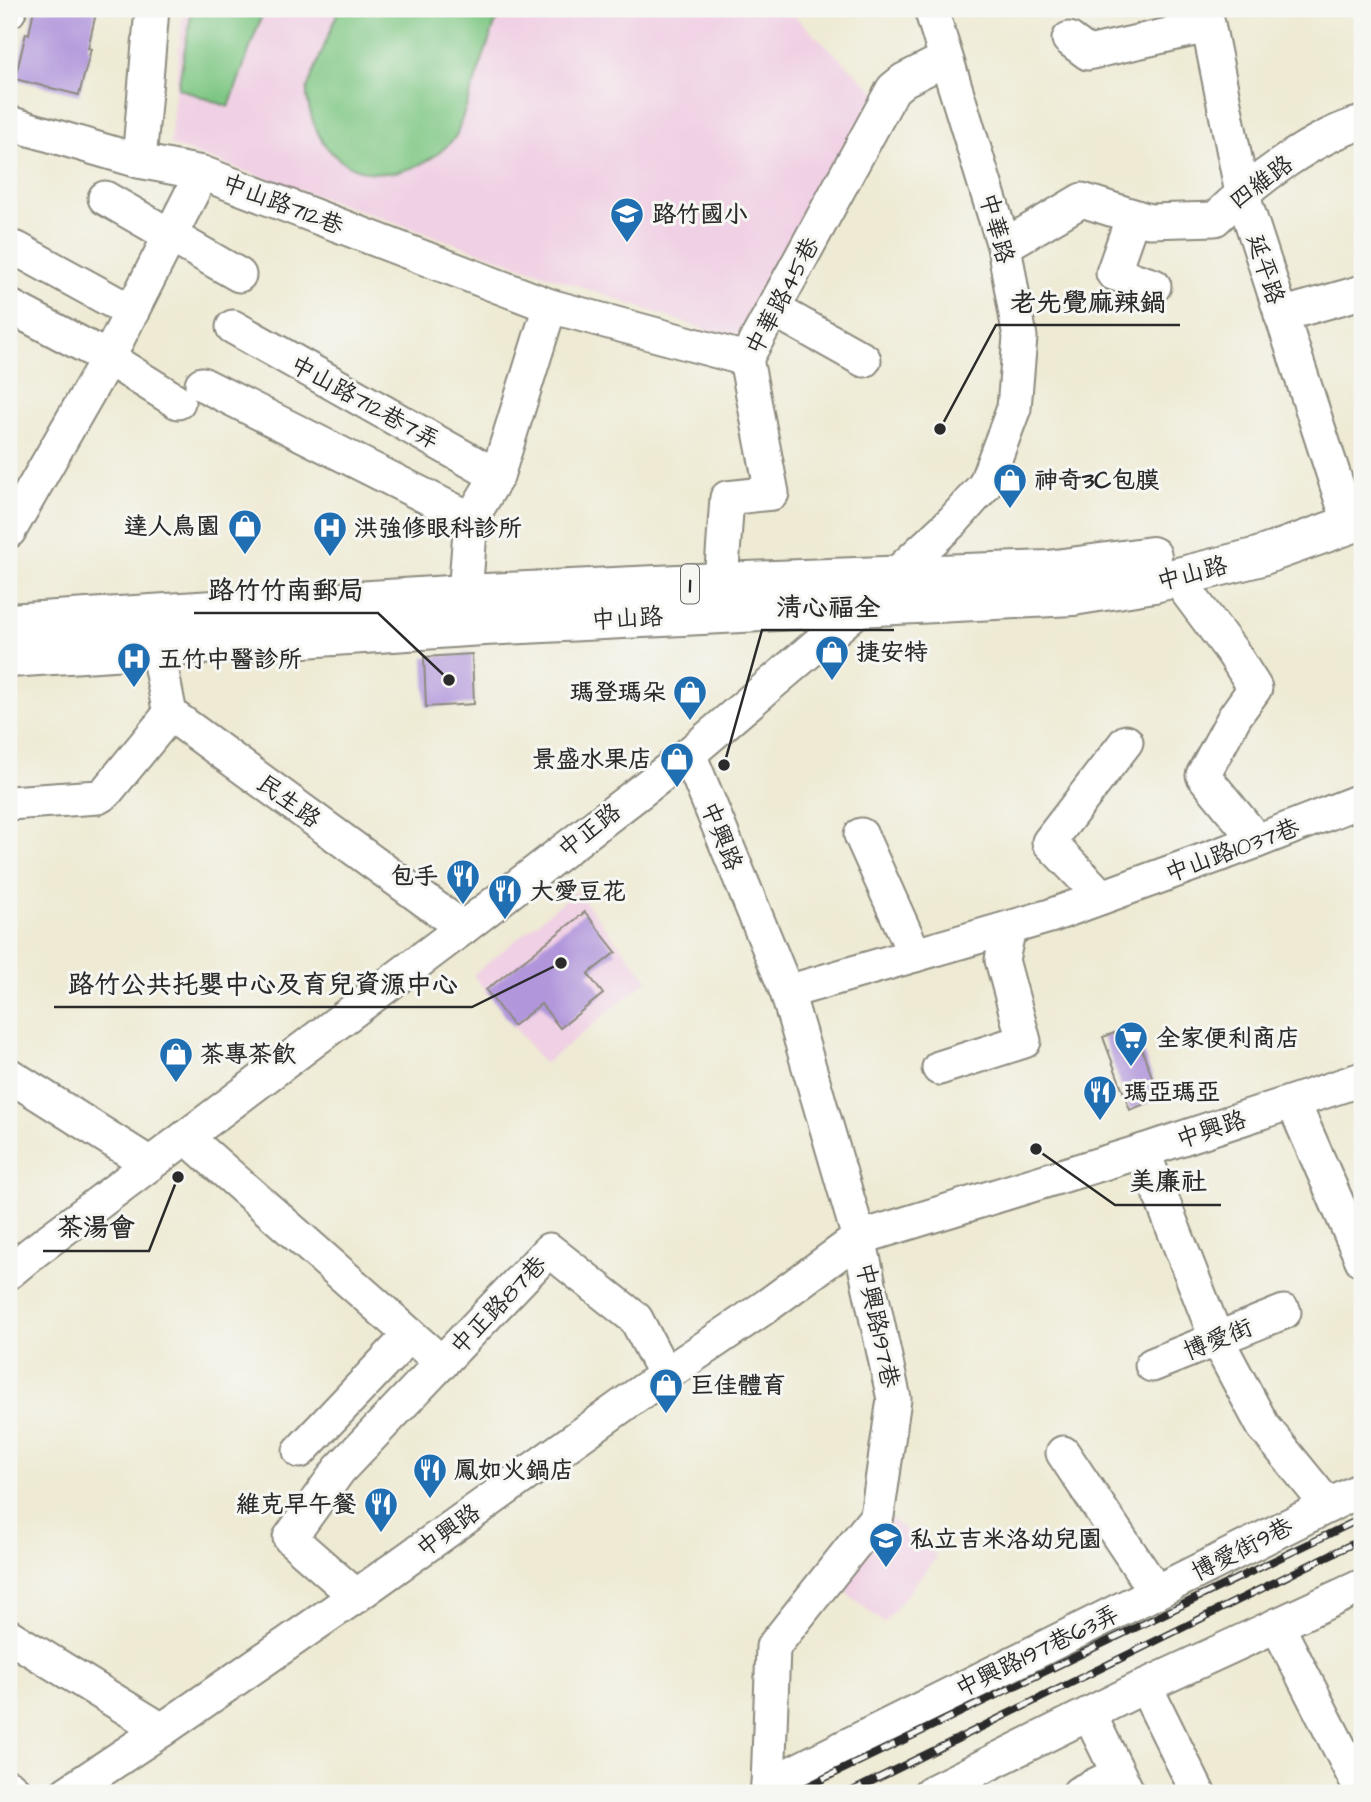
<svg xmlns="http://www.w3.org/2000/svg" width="1371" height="1802" viewBox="0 0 1371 1802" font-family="'Architects Daughter','LXGW WenKai TC',sans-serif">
  <rect width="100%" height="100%" fill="#f6f6f2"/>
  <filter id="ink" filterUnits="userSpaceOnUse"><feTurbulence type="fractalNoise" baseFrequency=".0143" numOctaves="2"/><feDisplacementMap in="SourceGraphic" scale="14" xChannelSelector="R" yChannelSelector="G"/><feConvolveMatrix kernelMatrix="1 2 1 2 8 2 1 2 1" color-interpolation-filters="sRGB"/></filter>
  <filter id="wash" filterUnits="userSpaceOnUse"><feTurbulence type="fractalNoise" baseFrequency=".00686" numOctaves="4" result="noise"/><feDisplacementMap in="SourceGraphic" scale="28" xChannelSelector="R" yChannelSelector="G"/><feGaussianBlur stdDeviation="1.57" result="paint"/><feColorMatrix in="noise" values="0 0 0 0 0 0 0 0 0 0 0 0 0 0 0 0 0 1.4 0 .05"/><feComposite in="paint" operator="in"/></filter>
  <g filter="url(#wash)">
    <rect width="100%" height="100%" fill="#eeead3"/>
    <g fill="#f0d0e4">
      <path d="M183,9H787L880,96L744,343L170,145Z"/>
      <path d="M576,891L648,980L544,1064L473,975Z"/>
      <path d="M888,1516L937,1556L884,1623L835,1583Z"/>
    </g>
    <g fill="#7fc784" stroke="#557958" stroke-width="2">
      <path d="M192,9H264L229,107L178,88Z"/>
      <path d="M339,9H500L456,136C416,186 336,190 313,121C310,112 306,99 307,90C308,83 313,75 315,69C323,49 331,29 339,9Z"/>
    </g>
    <g id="blocks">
      <g fill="#b196db">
        <path d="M34,9H97L88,48L91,49L79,95L15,79L26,33L29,34Z"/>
        <path d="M472,654L474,704L426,707L424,657Z"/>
        <path d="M585,912L616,952L588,974L603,994L560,1028L541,1004L513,1026L486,990Z"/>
        <path d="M1133,1026L1160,1098L1130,1110L1103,1037Z"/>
      </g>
    </g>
  </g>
  <g filter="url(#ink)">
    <use href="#blocks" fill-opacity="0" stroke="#8c8a7f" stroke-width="2"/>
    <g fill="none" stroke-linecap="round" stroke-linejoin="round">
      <g stroke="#8c8a7f" stroke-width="37">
        <g id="minor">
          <path d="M1205,9L1242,193L1342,501L1351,524"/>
          <path d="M9,11V9"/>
          <path d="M1069,39L1088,53L1208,26"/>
          <path d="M9,123L139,161L202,173L550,306L497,476L471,519L465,594L466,621"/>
          <path d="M139,161L152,9"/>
          <path d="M105,198L239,275"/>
          <path d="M1133,216L1113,273L1154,286"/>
          <path d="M1004,246L1082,200L1149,221L1215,219C1252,183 1313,136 1362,123"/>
          <path d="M17,249L132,312"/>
          <path d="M9,306L108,358L178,402"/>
          <path d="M550,306L746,359"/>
          <path d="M773,309L864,360"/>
          <path d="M1281,315L1362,292"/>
          <path d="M233,327L497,476"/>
          <path d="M202,384L471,519"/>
          <path d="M9,531L108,358L202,173"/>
          <path d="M1176,577L1233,653L1255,688L1235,716L1203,775L1257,841"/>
          <path d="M721,582L727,498L772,493L746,359L893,89L904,80L946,59"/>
          <path d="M157,648L170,714L463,928"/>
          <path d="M689,754L787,992L859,1238L894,1399L877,1516L773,1647L768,1785L770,1793"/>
          <path d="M9,803L98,797L106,792L170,714"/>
          <path d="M861,835L915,955"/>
          <path d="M1102,897L1049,842L1126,742"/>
          <path d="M787,992L1050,916L1257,841L1362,800"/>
          <path d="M939,1068L1024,1041L1002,960L1009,928"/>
          <path d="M9,1075L150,1164"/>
          <path d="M1293,1102L1362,1260"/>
          <path d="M186,1137L442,1363"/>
          <path d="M1143,1151L1217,1340L1263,1426L1328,1506"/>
          <path d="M9,1272L32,1253L463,928L689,754L861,607L953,521L985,485L1014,408L1020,337L1004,246L931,9"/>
          <path d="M1152,1365L1284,1312"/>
          <path d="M300,1451L410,1335"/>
          <path d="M1156,1592L1362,1489"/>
          <path d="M356,1596L290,1538L339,1470L549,1250L636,1319L665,1375"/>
          <path d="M1277,1625L1362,1792"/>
          <path d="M9,1636L162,1730"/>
          <path d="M1145,1686L1198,1793"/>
          <path d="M1089,1714L1128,1793"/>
          <path d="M768,1785L1156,1592L1063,1453"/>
          <path d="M9,1787L16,1793"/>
          <path d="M67,1793L162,1730L356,1596L665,1375L768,1305L859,1238L1143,1151L1362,1079"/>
          <path d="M930,1793L1145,1686L1362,1586"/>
          <path d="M1079,1793L1118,1774"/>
        </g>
      </g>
      <g stroke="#8c8a7f" stroke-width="42">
        <g id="major">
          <path d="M9,623L465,594L721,582L1048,570L1152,556"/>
          <path d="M9,658L466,627L1073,596L1154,583L1258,557L1362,520"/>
        </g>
      </g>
      <use href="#minor" stroke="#fff" stroke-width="33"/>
      <use href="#major" stroke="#fff" stroke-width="38"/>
      <g stroke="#2b2b2b" stroke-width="8">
        <g id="rail">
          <path d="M794,1793L1362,1518"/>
          <path d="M848,1793L1362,1539"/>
        </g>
      </g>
      <use href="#rail" stroke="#f6f6f2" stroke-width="5" stroke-dasharray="16" stroke-linecap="butt"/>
    </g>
  </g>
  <defs>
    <g id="school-pin" transform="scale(1.75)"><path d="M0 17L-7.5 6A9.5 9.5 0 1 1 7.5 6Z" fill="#1f6fb2" stroke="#f6f6f2"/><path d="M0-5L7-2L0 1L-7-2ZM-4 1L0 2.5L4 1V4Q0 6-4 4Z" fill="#fff"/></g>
    <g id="shop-pin" transform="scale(1.75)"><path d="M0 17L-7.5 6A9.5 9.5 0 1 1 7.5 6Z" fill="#1f6fb2" stroke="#f6f6f2"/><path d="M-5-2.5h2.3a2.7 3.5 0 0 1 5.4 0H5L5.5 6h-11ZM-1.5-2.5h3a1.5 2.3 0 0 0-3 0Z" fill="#fff"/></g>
    <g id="hospital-pin" transform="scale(1.75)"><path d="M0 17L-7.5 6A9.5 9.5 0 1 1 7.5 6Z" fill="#1f6fb2" stroke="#f6f6f2"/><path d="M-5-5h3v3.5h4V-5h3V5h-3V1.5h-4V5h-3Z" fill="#fff"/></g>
    <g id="restaurant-pin" transform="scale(1.75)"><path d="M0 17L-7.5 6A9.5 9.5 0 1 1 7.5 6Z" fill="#1f6fb2" stroke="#f6f6f2"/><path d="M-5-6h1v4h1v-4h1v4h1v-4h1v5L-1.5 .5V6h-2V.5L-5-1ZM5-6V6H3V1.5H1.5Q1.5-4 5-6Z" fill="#fff"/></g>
    <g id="supermarket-pin" transform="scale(1.75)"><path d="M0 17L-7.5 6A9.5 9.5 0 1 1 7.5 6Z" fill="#1f6fb2" stroke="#f6f6f2"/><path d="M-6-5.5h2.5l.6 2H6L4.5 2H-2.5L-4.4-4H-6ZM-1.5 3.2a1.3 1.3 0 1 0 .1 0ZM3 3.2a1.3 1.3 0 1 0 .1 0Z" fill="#fff"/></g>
  </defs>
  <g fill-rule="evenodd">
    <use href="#school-pin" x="627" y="214"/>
    <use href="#shop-pin" x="1010" y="480"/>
    <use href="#shop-pin" x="245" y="526"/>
    <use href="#hospital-pin" x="330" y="528"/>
    <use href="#shop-pin" x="832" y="652"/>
    <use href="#hospital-pin" x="134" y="659"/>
    <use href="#shop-pin" x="690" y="692"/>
    <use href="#shop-pin" x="677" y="759"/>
    <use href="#restaurant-pin" x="463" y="876"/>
    <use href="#restaurant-pin" x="505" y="891"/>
    <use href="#supermarket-pin" x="1131" y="1038"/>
    <use href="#shop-pin" x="176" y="1054"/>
    <use href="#restaurant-pin" x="1100" y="1092"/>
    <use href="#shop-pin" x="666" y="1385"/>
    <use href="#restaurant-pin" x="430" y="1470"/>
    <use href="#restaurant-pin" x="381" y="1504"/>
    <use href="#school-pin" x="886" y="1539"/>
  </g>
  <g text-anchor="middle" stroke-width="6" stroke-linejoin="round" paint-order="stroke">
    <rect fill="#f6f6f2" stroke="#686867" stroke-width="2" x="681" y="564.5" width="18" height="39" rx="5"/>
    <g font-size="23" font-weight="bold" fill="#2b2b2b">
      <text x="690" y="592">1</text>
    </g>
    <g font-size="24" fill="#2b2b2b" stroke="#f6f6f2">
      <text transform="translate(1261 182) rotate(-37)" y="8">四維路</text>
      <text transform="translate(283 204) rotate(21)" y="8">中山路712巷</text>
      <text transform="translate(997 228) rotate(75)" y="8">中華路</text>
      <text transform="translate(1266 269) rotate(72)" y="8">延平路</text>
      <text transform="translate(782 296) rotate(-62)" y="8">中華路45巷</text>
      <text transform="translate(365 402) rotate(29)" y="8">中山路712巷7弄</text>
      <text transform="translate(1192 573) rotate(-14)" y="8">中山路</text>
      <text transform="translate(627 618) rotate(-3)" y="8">中山路</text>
      <text transform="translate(289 801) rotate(36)" y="8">民生路</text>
      <text transform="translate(589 830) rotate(-38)" y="8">中正路</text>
      <text transform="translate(722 836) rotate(68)" y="8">中興路</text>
      <text transform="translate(1232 850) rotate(-20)" y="8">中山路1037巷</text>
      <text transform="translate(1211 1129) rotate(-18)" y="8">中興路</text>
      <text transform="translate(498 1305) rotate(-46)" y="8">中正路87巷</text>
      <text transform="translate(878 1325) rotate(78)" y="8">中興路197巷</text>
      <text transform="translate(1218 1339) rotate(-22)" y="8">博愛街</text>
      <text transform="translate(448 1530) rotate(-36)" y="8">中興路</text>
      <text transform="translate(1242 1549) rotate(-27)" y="8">博愛街9巷</text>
      <text transform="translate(1037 1651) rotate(-26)" y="8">中興路197巷63弄</text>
    </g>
    <g font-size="24" font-weight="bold" fill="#2b2b2b" stroke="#f6f6f2" text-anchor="start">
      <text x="652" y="222">路竹國小</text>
      <text x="1034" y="488">神奇3C包膜</text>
      <text x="220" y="534" text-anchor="end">達人鳥園</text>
      <text x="354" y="536">洪強修眼科診所</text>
      <text x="856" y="660">捷安特</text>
      <text x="158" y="667">五竹中醫診所</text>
      <text x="666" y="700" text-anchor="end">瑪登瑪朵</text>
      <text x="652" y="767" text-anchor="end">景盛水果店</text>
      <text x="438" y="884" text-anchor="end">包手</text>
      <text x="530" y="899">大愛豆花</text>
      <text x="1156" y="1046">全家便利商店</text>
      <text x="200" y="1062">茶專茶飲</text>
      <text x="1124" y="1100">瑪亞瑪亞</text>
      <text x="690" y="1393">巨佳體育</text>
      <text x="454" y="1478">鳳如火鍋店</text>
      <text x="356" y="1512" text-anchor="end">維克早午餐</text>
      <text x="910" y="1547">私立吉米洛幼兒園</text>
    </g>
  </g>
  <path fill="none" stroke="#2b2b2b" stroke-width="2.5" d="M940 429L996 325H1180M449 680L378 613H194M724 765L762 630H894M561 963L472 1007H54M1036 1149L1115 1205H1221M178 1177L149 1251H43"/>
  <g fill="#2b2b2b" stroke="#f6f6f2" stroke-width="2.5">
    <circle cx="940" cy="429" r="7"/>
    <circle cx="449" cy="680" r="7"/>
    <circle cx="724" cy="765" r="7"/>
    <circle cx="561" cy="963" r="7"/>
    <circle cx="1036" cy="1149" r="7"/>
    <circle cx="178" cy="1177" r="7"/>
  </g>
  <g font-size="26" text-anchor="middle" font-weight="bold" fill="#2b2b2b" stroke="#f6f6f2" stroke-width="6" stroke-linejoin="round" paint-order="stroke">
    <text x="1088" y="311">老先覺麻辣鍋</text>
    <text x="286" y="599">路竹竹南郵局</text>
    <text x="828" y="616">清心福全</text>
    <text x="263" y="993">路竹公共托嬰中心及育兒資源中心</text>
    <text x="1168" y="1190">美廉社</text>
    <text x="96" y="1236">茶湯會</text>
  </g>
  <rect width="1371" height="1802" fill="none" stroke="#f6f6f2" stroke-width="35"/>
</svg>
